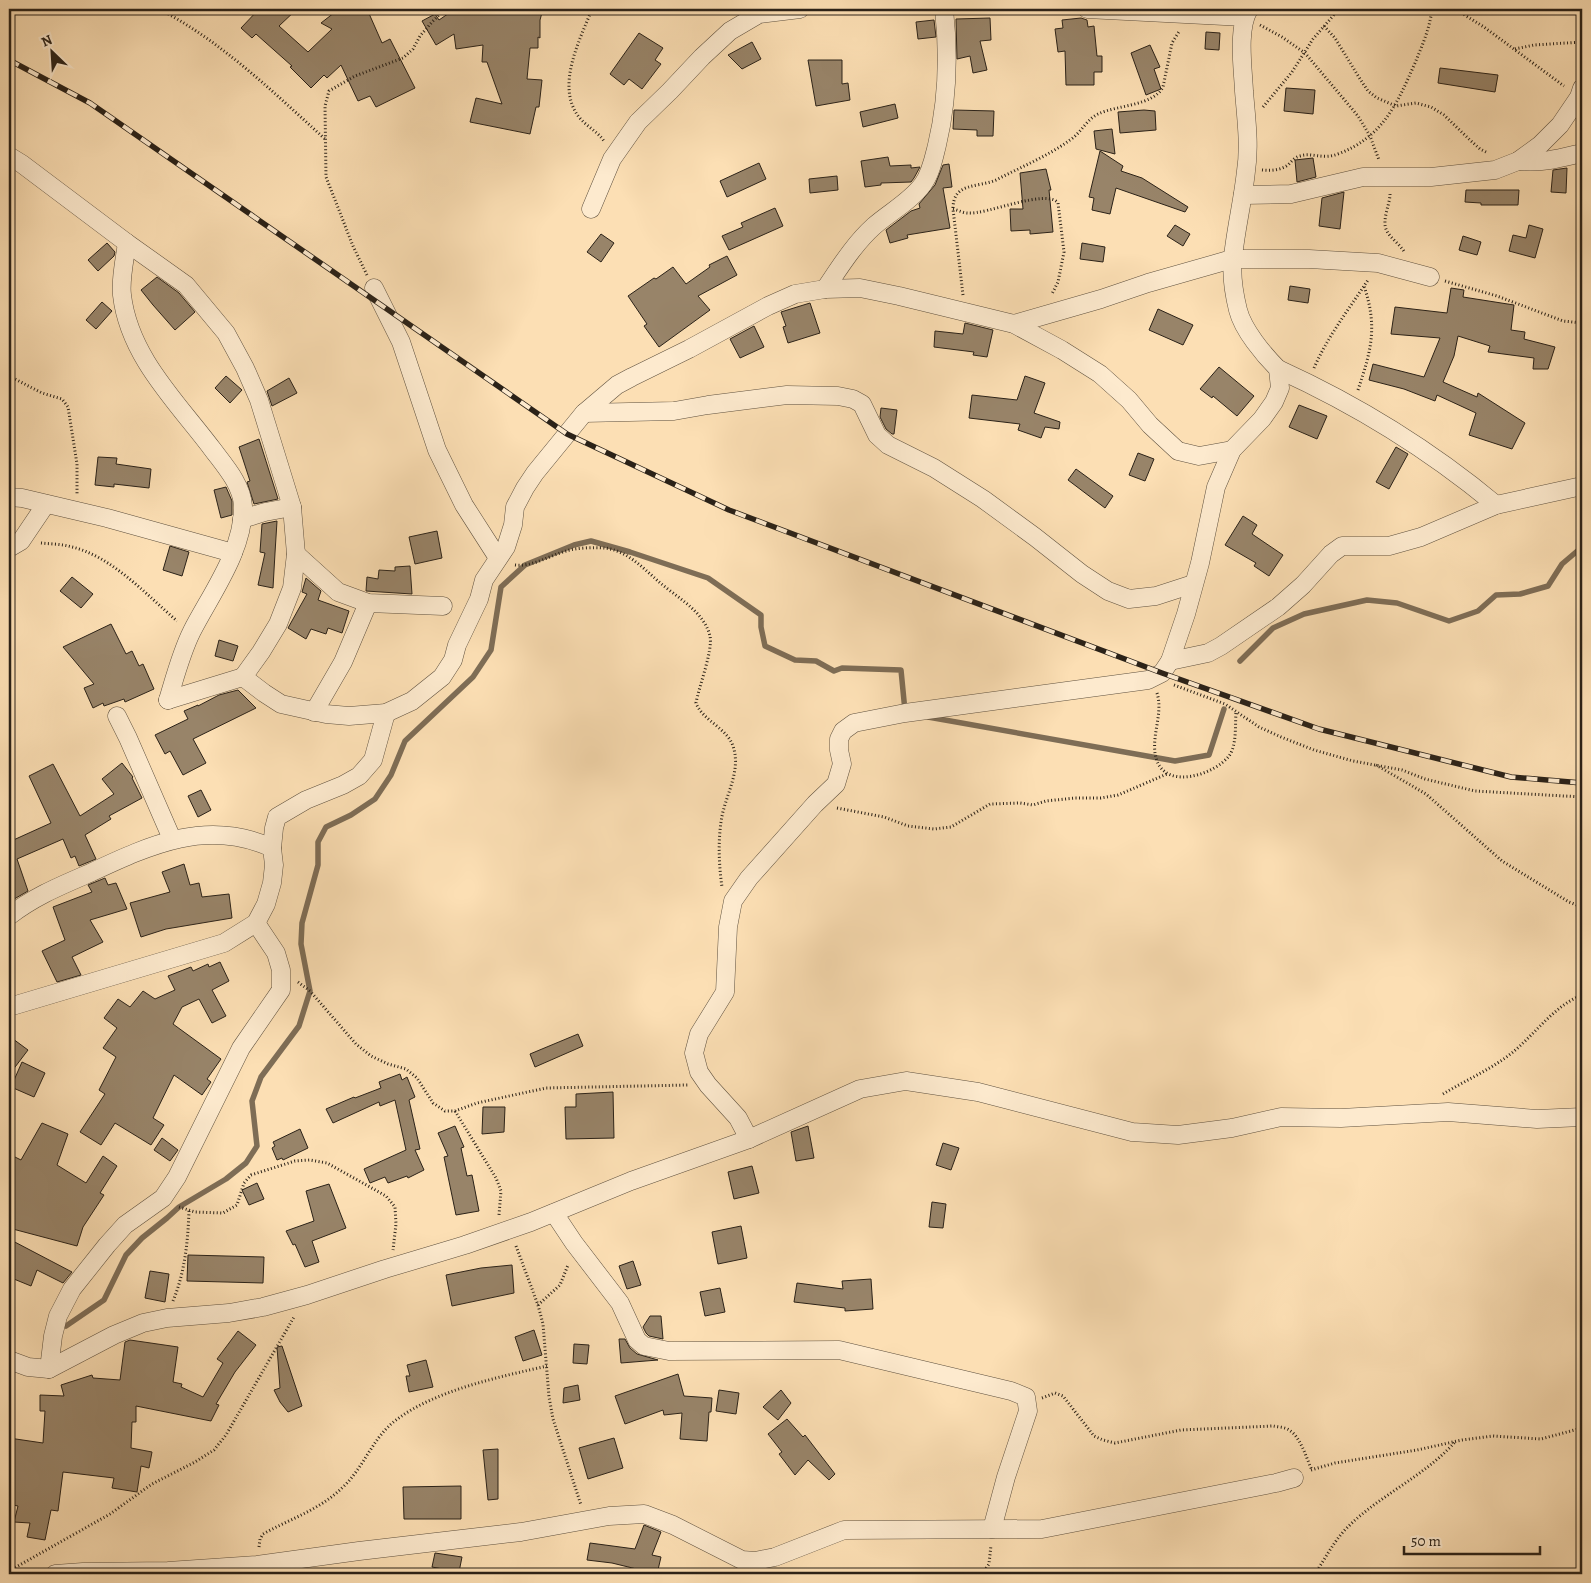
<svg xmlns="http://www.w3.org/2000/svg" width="1591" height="1583" viewBox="0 0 1591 1583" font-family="Alegreya,serif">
  <rect width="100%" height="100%" fill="#fcdfb4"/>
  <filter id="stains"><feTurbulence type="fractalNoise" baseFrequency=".004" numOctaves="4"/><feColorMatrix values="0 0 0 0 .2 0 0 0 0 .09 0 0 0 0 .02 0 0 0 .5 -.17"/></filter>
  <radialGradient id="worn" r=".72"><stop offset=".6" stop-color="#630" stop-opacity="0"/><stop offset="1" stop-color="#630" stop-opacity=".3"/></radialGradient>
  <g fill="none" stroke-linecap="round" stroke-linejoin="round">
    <g stroke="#7e6d56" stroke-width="5.5">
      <path d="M1240,661L1273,628L1304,614L1367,600L1397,603L1449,621L1478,611L1496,595L1520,594L1548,586L1562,564L1582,547"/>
      <path d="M928,717L1175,761L1209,755L1224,709"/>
      <path d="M66,1326L104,1300L126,1255L142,1238L167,1218L179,1207L226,1179L246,1163L257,1146L252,1101L261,1077L299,1026L310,991L301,944L302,923L318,865V842L326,827L351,815L375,799L391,775L405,741L473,677L491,650L501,587L525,565L574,545L591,541L630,552L708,578L761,615V627L765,646L795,660L816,661L834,671L842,668L901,670L905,711"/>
    </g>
  </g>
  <g fill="#988469" stroke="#2b2218">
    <path d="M259,9H297L279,26L308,52L332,29L321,23L339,9H367L382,43L390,39L415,88L376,107L370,96L358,101L341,65L327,78L324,75L311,88L290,67L292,66L256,34L252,38L241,28Z"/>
    <path d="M455,9H543L540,20V38L538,37V48H530L527,79L542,80L539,107H536L530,134L470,122L476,98L502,104L487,62H482L483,45L456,49L454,34L436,45L422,21L435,14L439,20Z"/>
    <path d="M990,18L991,40L980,41L987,70L973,73L970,56L957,59L956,19Z"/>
    <path d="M1081,18L1087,20L1088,27L1094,26L1097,56H1102V72H1094V85H1066L1065,51L1058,52L1055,29L1063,28L1062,20Z"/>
    <path d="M934,20L936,37L918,39L916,22Z"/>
    <path d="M1206,32L1220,33L1219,50L1205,49Z"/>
    <path d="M639,33L663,48L655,60L661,64L642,89L629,79L624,85L610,74Z"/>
    <path d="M752,42L761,59L742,69L728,55Z"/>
    <path d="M1150,45L1160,67L1154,69L1161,89L1146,95L1131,53Z"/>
    <path d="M808,60H842V84L848,83L850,100L816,106Z"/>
    <path d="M1440,68L1498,75L1495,92L1438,83Z"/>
    <path d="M1286,88L1315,90L1313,114L1284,111Z"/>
    <path d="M895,104L898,118L863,127L860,112Z"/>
    <path d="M954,110L994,111L993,136H977V130L953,129Z"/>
    <path d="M1144,110L1155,111L1156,130L1120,133L1118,112Z"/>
    <path d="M1112,129L1115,154L1096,149L1094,131Z"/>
    <path d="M1100,151L1123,166L1121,171L1142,178L1188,207L1185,212L1116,188L1110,214L1092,210L1094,198L1089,197Z"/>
    <path d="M888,157L890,166L911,165V168L920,167L914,178L911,182L881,183V185L865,187L861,161Z"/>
    <path d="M1313,158L1316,177L1297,182L1295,160Z"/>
    <path d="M759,163L766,179L727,197L720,181Z"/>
    <path d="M949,164L952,187L943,188L950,228L907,235L908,238L890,243L886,230L911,211L920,208L919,204L935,185L943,165Z"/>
    <path d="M1567,168L1566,193L1551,192L1553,170Z"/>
    <path d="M1046,169L1051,190H1049L1053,232L1030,234V230L1011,231L1010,209H1023L1020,173Z"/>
    <path d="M837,176L838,190L810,193L809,179Z"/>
    <path d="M1466,190H1519L1518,205H1481V203L1465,202Z"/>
    <path d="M1344,192L1340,229L1319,226L1322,198Z"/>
    <path d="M775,208L783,226L729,250L722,236L743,227L741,223Z"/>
    <path d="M1175,225L1190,234L1183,246L1167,236Z"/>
    <path d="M1529,225L1543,229L1535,258L1509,251L1513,235L1526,238Z"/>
    <path d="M601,234L614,243L601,262L587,252Z"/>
    <path d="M1463,236L1481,242L1477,255L1459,250Z"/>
    <path d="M107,243L115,252L114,256L98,271L88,260Z"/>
    <path d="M1082,243L1105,247L1103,262L1080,259Z"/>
    <path d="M727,256L737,275L698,296L710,310L659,347L644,326L647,324L628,296L654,278L656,279L673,267L686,284L710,267L709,265Z"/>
    <path d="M157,277L179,293L195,312L175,330L153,305L141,290Z"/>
    <path d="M1290,286L1310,289L1308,303L1288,300Z"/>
    <path d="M1451,288L1464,290L1463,297L1514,305L1511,330L1525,332L1524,339L1555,347L1548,369H1533L1534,358L1488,352L1490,346L1458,336L1454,356L1443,382L1477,397L1478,393L1525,423L1512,449L1469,435L1476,413L1437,395L1435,401L1404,389L1369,380L1373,364L1424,377L1440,338L1391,334L1395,307L1447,313Z"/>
    <path d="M102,302L112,311L96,329L86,320Z"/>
    <path d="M810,303L820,333L788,343L783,327L786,326L781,312Z"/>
    <path d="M1158,309L1193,325L1183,345L1149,330Z"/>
    <path d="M965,323L993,330L987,357L973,355L974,352L934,347L935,331L963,334Z"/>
    <path d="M754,326L764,347L740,358L730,339Z"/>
    <path d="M1219,367L1254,396L1237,416L1213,396L1212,398L1200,389Z"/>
    <path d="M226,376L242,390L230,403L215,388Z"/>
    <path d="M1025,376L1045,383L1034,413L1060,422L1059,429L1045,427L1041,438L1018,430L1020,424L969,418L972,395L1017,400Z"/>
    <path d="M289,378L297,393L272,406L267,391Z"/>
    <path d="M1299,405L1327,416L1317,439L1289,427Z"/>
    <path d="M881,408L897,410L894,434H892L886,429L880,417Z"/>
    <path d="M259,439L278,499L254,504L247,482L250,481L239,447Z"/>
    <path d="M1396,447L1408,454L1389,489L1376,482Z"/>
    <path d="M1138,453L1154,459L1145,481L1129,475Z"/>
    <path d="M98,457L117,458L116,464L151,469L149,488L114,484V487L95,485Z"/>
    <path d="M1076,469L1113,496L1105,508L1068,480Z"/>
    <path d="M226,487L232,501V515L221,518L214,490Z"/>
    <path d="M1243,516L1257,525L1252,534L1283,555L1269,576L1254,566L1256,563L1225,545Z"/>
    <path d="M277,521L275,553L273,588L258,585L265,553L260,552L262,524Z"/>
    <path d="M437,531L442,558L415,564L409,537Z"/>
    <path d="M170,546L189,552L182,576L163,570Z"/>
    <path d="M410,566L412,594L366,591L367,577L378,579L379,570L395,571V567Z"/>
    <path d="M72,577L93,594L81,608L60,591Z"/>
    <path d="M306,578L321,591L318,600L349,611L342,633L328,628L326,634L311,629L306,639L288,628L307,594L302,592Z"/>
    <path d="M111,624L126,654L132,651L139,666L143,664L154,689L125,702L124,699L104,706L103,703L93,708L84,688L94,684L63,647Z"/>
    <path d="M219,640L238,646L233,661L215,656Z"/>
    <path d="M238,690L256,708L193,739L206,763L183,775L170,751L165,754L155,735L188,719L184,711L198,705V706L219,695Z"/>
    <path d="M122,763L133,777L132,778L142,798L109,816L111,819L85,835L96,859L79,866L75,856L71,858L63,839L17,859L28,891L9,902V842L51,823L29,776L53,764L80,816L114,794L102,779Z"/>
    <path d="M201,790L211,810L198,817L188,796Z"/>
    <path d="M184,864L190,885L199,883L202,897L229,894L232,918L166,929L141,937L130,903L170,892L162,872Z"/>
    <path d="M105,878L108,885L116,883L127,909L90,920L103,942L72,957L81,975L57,982L42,951L65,940L53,907L92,892L88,885Z"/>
    <path d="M220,962L229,981L212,990L226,1016L212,1023L199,999L182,1007L173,1024L221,1059L207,1079L211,1082L202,1095L174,1075L153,1118L164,1125L151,1145L115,1123L101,1145L80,1132L105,1094L99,1090L116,1057L103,1048L117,1028L104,1018L118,999L130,1007L143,991L155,999L175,990L168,976L191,967L193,971L208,964L209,967Z"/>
    <path d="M578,1034L583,1046L535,1067L530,1054Z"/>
    <path d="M9,1036L28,1050L9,1075Z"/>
    <path d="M22,1062L45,1073L34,1097L11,1087Z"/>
    <path d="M400,1074L402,1080L407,1077L415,1097L409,1100L420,1149L415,1150L424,1170L408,1178L407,1176L388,1183L385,1177L370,1183L364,1169L406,1150L395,1100L380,1106L379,1102L333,1123L326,1109L354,1097L355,1098L381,1088L379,1082Z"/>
    <path d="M613,1092L614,1138L566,1139L565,1107H576V1094Z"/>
    <path d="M483,1107H505L504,1132L482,1134Z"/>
    <path d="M42,1123L68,1134L57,1165L86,1183L103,1156L117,1166L100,1193L104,1195L83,1227L77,1246L9,1228V1154L21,1160Z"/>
    <path d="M455,1126L464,1147L461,1148L467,1176L472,1175L479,1211L456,1215L444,1157L448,1156L438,1133Z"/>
    <path d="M808,1126L814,1158L796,1161L791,1132Z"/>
    <path d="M300,1129L308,1148L283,1160L282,1158L277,1160L272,1148L275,1146L273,1142Z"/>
    <path d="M162,1138L178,1150L170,1161L154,1150Z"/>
    <path d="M943,1143L959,1148L951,1170L936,1165Z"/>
    <path d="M752,1166L759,1193L734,1199L728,1172Z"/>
    <path d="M257,1183L264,1199L249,1205L242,1190Z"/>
    <path d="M329,1184L346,1228L312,1241L319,1262L305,1267L295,1244L293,1245L286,1231L314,1221L306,1191Z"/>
    <path d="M932,1202L946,1204L943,1228L929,1227Z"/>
    <path d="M741,1226L747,1258L718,1264L712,1232Z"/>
    <path d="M9,1239L72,1272L63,1283L37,1270L31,1286L9,1277Z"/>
    <path d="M188,1255L264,1257L263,1283L187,1281Z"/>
    <path d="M633,1261L641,1285L627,1289L619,1266Z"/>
    <path d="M512,1265L514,1293L452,1306L446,1275L481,1268Z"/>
    <path d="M150,1271L169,1274L165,1302L145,1298Z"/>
    <path d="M871,1279L873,1309L845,1311V1308L794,1302L797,1283L843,1289L842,1281Z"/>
    <path d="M720,1288L725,1312L705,1316L700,1292Z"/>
    <path d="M650,1316H661L663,1339L649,1336L646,1333L643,1327Z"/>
    <path d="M534,1330L542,1355L523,1361L515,1337Z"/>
    <path d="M238,1331L256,1345L235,1372L216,1404L219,1405L211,1421L136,1406V1422H132L131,1448L152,1452L149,1468L141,1466L137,1492L112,1488L114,1478L63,1472L58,1511L51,1510L45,1540L27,1537L30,1523L14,1522L18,1506L13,1505V1503H9V1438L43,1443L45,1411H40V1395L64,1396L61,1385L92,1375L93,1378L120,1380L125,1342L130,1340L178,1347L173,1382L182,1384L181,1387L203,1397L223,1363L217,1359Z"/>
    <path d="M619,1339H625L630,1348L637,1354L658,1360L621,1363Z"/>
    <path d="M574,1344L589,1345L587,1364L573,1363Z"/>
    <path d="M282,1346L302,1406L288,1412L280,1402L274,1390L280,1388L277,1347Z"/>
    <path d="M426,1360L433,1387L409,1392L406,1376H410L407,1365Z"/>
    <path d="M678,1374L684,1396L712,1398L711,1412H709L707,1441L680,1439L682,1413L664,1415L663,1410L625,1424L615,1396Z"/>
    <path d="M578,1385L580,1400L563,1403L564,1388Z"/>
    <path d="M719,1390L739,1393L736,1414L716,1411Z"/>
    <path d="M781,1390L791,1403L778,1420L763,1407Z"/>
    <path d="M787,1419L803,1437L805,1435L835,1474L829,1480L808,1460L795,1475L779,1454L782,1452L768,1434Z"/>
    <path d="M614,1438L623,1468L588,1479L579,1448Z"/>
    <path d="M498,1449V1499L488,1500L483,1450Z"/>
    <path d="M461,1486V1519H404L403,1487Z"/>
    <path d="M644,1525L661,1532L652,1555L661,1557L657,1574L612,1563L587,1560L590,1543L635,1549Z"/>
    <path d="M435,1553L462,1557L459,1572L432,1567Z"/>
  </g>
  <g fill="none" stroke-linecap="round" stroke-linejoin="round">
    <g stroke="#5f513f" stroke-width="19">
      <g id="minor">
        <path d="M1087,9L1244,17"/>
        <path d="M9,156L22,164L127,243L186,285L226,333L245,368L259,400L292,507L296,554L292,588L278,624L261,652L243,677"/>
        <path d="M1518,161C1544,163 1557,159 1582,153"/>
        <path d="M1243,195L1291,194L1363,177H1431L1495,170L1518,161L1540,145L1560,125L1579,97L1582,88"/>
        <path d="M591,209L612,159L638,122L670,91L702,57L730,31L759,14L800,9"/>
        <path d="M127,243C125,258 120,280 122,295C129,357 178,403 213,450C225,466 242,485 243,506C244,550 211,594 192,631C181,653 175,677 168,700"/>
        <path d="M374,288L401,342L437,450L464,505L498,558"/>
        <path d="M825,289C840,267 854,244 874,226C890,212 911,201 923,184C931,173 934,157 937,145C948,99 949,55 944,9"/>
        <path d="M1014,324L1101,299L1148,283L1232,259H1309L1378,263L1430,277"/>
        <path d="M1278,369C1357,405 1430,450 1496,505"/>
        <path d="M584,413L674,411L708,405L787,395L838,396L853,399L862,404L877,435L888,445L934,468L983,499L1035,537L1082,574L1108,591L1129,599L1156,596L1193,584"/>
        <path d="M9,497L22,498L107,518L233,553"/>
        <path d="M242,519L265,512L292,507"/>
        <path d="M9,548L21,541L46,504"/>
        <path d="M296,554L338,592L368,603L443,606"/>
        <path d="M1170,661L1208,653L1221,646L1278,607L1303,585L1331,554L1342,546H1389L1421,537L1496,505L1582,486"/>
        <path d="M168,700L243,677L264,693L281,704L326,714L349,716L386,713L412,701L442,677L453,660L457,645L479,599L484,580L506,547L513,525L515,507L525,488L535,473L584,413L617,385L632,377L689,349L768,306L795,294L825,289L860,288L899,296L1014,324L1062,350L1100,374L1129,400L1150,425L1178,451L1199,456L1232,450"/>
        <path d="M314,712L343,662L368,603"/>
        <path d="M117,716L128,738L172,839"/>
        <path d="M9,916C35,896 60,886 90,873C150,845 207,818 272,848"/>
        <path d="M9,1007L224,943L256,923L266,904L272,883L274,865L272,848L274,828L277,817L306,800L343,785L359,776L373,760L386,713"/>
        <path d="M749,1139L738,1118L708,1085L699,1072L694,1053L699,1034L725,992L728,927L733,901L749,878L815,804L836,784L842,764L839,750V739L843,731L854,723L905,713L1148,680L1162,673L1170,661L1186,614L1200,563L1216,487L1232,450L1262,419L1274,402L1280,388L1278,369C1264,355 1243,330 1238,310C1234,294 1231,274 1233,257C1236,228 1243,200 1246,171C1250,145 1246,117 1244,91C1243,68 1237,29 1249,9"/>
        <path d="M554,1213L574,1243L620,1303L637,1340L644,1346L669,1351L839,1350L1011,1391L1026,1397L1028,1411L1006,1477L992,1529"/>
        <path d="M9,1360L28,1367L49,1369L114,1335L143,1323L167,1318L229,1313L263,1307L307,1295L385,1269L465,1245L531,1222L631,1181L749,1139L860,1089L906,1081L978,1092L1132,1132L1178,1135L1232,1128L1281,1117L1341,1118L1448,1112L1537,1119L1582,1117"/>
        <path d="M49,1369L53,1336L58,1316L72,1289L107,1245L125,1225L163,1198L177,1177L241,1048L281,990V970L276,953L256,923"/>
        <path d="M55,1574L83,1572L168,1571L257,1565L359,1551L521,1532L609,1516L644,1514L673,1525L742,1560L755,1561L775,1557L844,1530L1042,1529L1276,1483L1294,1478"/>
      </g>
    </g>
    <g stroke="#2b2218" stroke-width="3" stroke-dasharray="1 2.5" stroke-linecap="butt">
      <path d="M159,9C221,41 273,92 325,139"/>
      <path d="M592,9C580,40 555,86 579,117C586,126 597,131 604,141"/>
      <path d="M1455,9L1484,27L1564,86"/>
      <path d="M1260,25L1282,37L1305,53L1358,116L1370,136L1379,160"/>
      <path d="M1324,26L1335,38L1360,79L1368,91L1377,98L1396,106L1416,103L1431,107L1444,115L1470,140L1480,149L1488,153"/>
      <path d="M1515,49L1534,45L1582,42"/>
      <path d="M1263,107L1292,72L1313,39L1339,9"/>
      <path d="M1262,170C1271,171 1281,170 1288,165C1292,161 1295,157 1300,156C1312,152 1322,160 1338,154C1383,137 1397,104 1415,63C1422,46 1430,28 1432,9"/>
      <path d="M1390,194C1390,205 1381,221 1387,231C1390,238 1400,244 1405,253"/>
      <path d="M953,209C958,210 963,213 968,213C986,215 1047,188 1058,203L1064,252L1058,282L1052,294"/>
      <path d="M367,275L353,246L326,177L325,106L329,91L355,76L403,58L413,49L420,36L432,22L445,9"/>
      <path d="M1445,281L1497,296L1563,321L1582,323"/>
      <path d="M963,295L953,209C953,182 977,188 996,180C1021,167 1048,156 1070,140C1081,133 1086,120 1098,114C1117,105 1153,106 1163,87L1172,43L1180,30"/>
      <path d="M1314,368C1328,336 1349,309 1368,280"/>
      <path d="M9,376L42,393L62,399L68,407L77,464V495"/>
      <path d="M1358,390C1371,351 1378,327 1364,286"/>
      <path d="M41,543C51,544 62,544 72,547C111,556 147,595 177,621"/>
      <path d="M515,565C532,567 549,556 566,551C574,548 595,547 604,548C626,550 642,567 658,581C676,597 704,611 710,636C713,651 699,686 696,703C703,721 727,728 733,746C742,772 724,797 721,822C718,843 719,866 722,887"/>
      <path d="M1174,685L1225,704L1259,727L1281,737L1314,750L1353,761L1402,770L1425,779L1475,791L1582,797"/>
      <path d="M1157,693C1164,715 1149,739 1157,761C1168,790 1215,774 1229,756C1237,745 1235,725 1236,712"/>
      <path d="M1376,765L1426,794L1502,861L1569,902L1582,907"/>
      <path d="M837,808L884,817L908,826L934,829L951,827L990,804L1020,803L1033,805L1046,801L1075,798H1101L1118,795L1167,774"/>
      <path d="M298,982L310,991L356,1044L371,1056L388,1064L406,1069L417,1078L433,1103L445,1111H455L477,1103L546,1088L688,1085"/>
      <path d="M1443,1094C1466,1080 1492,1069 1513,1052C1536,1033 1554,1006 1582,995"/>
      <path d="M455,1111L496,1178L501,1191L499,1215"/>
      <path d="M179,1207L195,1212L223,1213L237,1205L244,1183L251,1175L295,1161L310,1160L327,1163L386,1196L395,1207L396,1224L393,1250"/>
      <path d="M516,1246L538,1305L543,1324L549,1397L553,1419L581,1505"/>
      <path d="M173,1301C185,1272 188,1241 189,1210"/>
      <path d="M538,1305L560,1285L568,1265"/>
      <path d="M1042,1398L1055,1393L1063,1396L1094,1436L1103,1440L1115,1443L1181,1430L1273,1426C1278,1427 1285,1427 1289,1430C1301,1437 1306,1458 1312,1470"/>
      <path d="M1311,1470L1335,1463L1417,1450L1462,1440L1493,1436L1541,1439L1582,1428"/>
      <path d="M259,1547L260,1539L263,1534C290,1519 319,1510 342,1488C364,1468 372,1438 396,1420C436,1390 499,1377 547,1366"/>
      <path d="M9,1571L110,1514L152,1484L195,1462L214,1450L226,1435L294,1317"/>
      <path d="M982,1574L989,1564L991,1545"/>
      <path d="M1315,1574C1324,1560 1332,1545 1343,1532C1375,1497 1423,1478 1455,1442"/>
    </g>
    <use href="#minor" stroke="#fdeace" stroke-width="18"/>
    <g stroke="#2b2218" stroke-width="5.5">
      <path id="rail" d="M9,60L90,103L567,434L729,510L1162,673L1319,729L1511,777L1582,783"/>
    </g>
    <use href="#rail" stroke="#fdeace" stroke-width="4" stroke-dasharray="11" stroke-linecap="butt"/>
  </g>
  <rect width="1591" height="1583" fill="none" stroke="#fcdfb4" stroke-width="30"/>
  <rect x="10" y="10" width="1571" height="1563" fill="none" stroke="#2b2218" stroke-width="2.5"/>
  <rect x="15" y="15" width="1561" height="1553" fill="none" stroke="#2b2218"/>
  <g transform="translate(52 52) rotate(335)" stroke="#fdeace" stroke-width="4" paint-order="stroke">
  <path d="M0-4L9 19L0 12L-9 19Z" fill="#2b2218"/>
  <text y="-8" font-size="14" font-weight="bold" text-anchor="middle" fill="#2b2218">N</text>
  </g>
  <path d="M1404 1546v8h136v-8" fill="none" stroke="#2b2218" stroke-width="2.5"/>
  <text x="1411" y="1546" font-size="15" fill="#2b2218" stroke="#fdeace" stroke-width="4" paint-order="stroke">50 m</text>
  <rect width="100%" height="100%" filter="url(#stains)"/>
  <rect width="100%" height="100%" fill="url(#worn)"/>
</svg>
